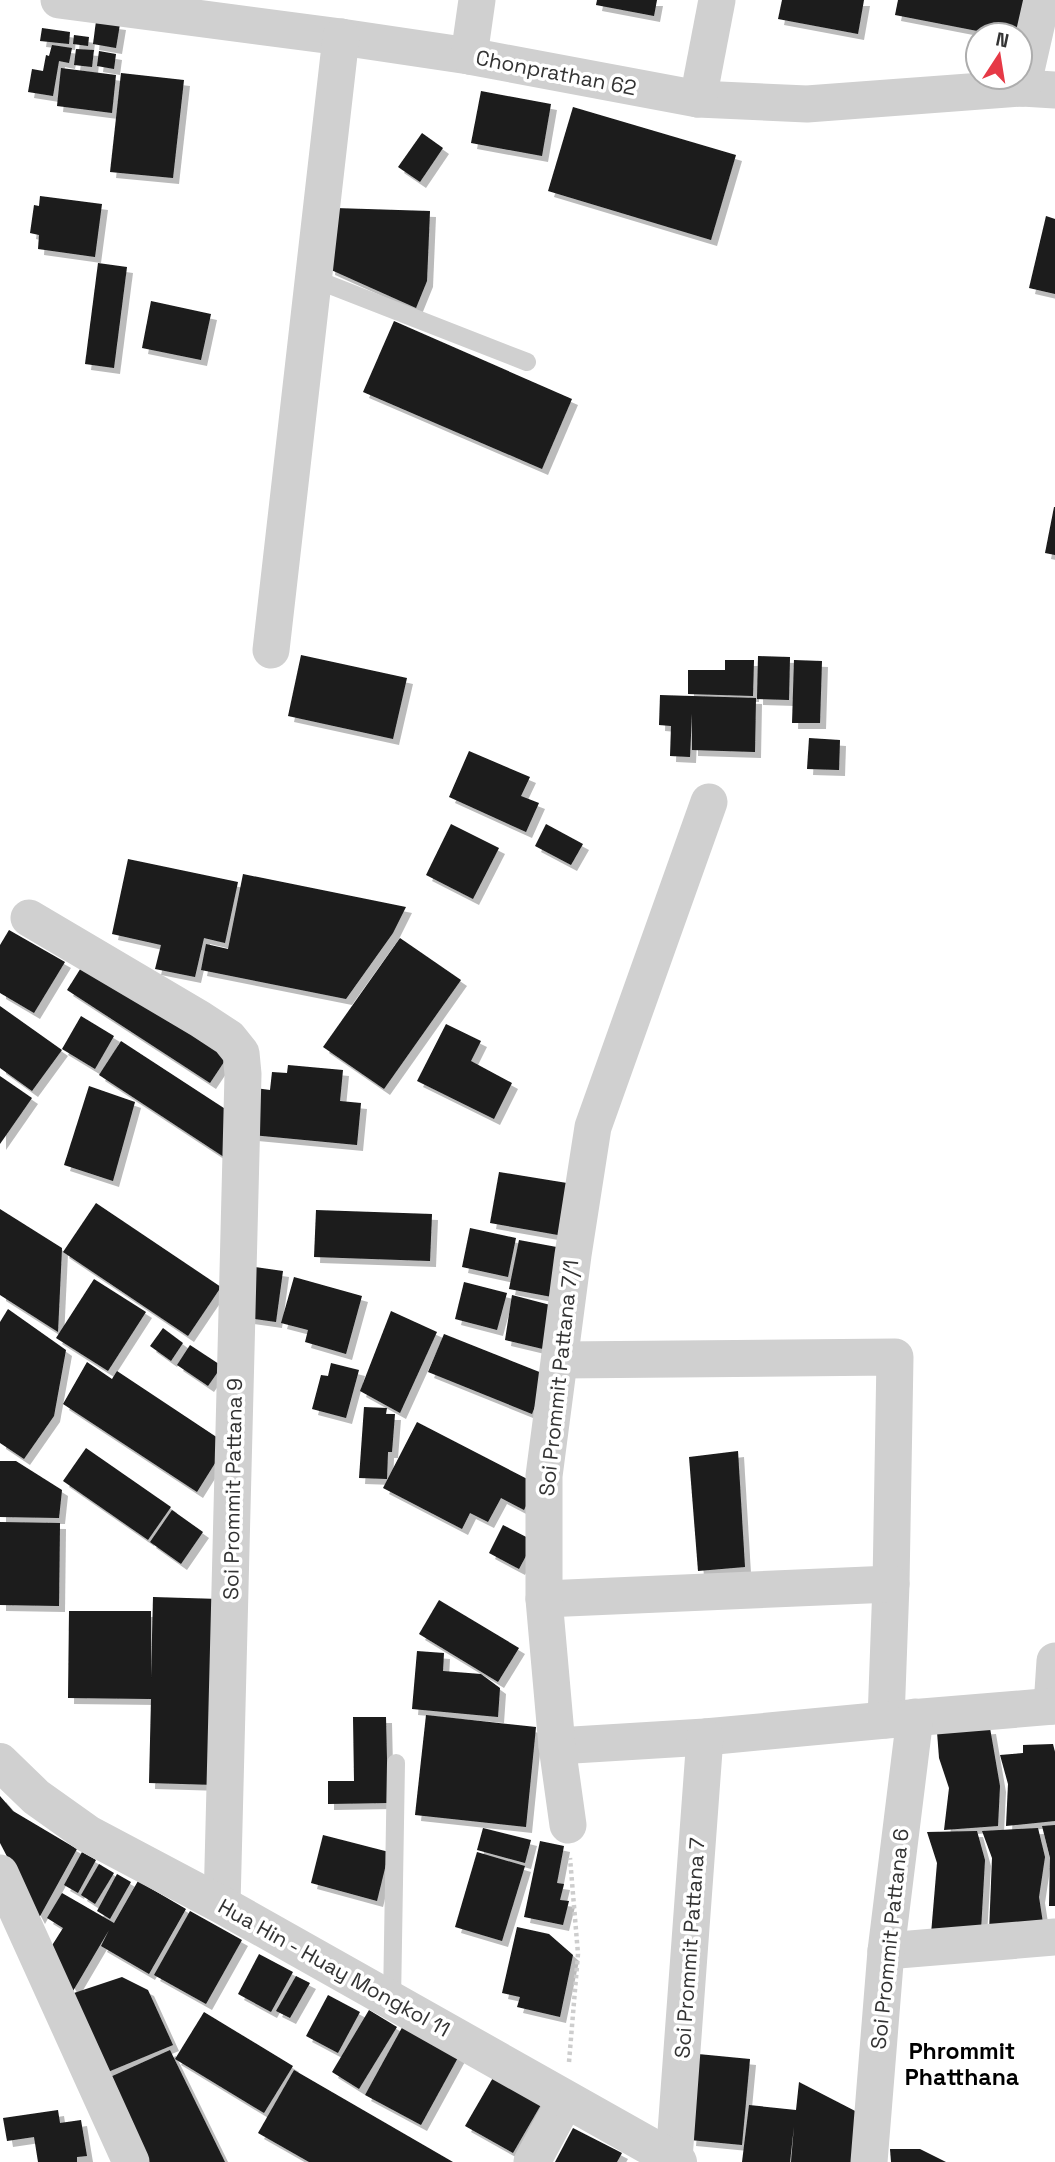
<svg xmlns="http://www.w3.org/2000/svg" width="1055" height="2162" viewBox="0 0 1055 2162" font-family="'Space Grotesk',sans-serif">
  <defs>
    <filter id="shadow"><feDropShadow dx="6" dy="6" stdDeviation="0" flood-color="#0004"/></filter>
  </defs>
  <rect width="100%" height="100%" fill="#fff"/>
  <g fill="#1a1a1a" filter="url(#shadow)">
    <path d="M597,0H657L654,16L596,5Z"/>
    <path d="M782,0H864L858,34L778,19Z"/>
    <path d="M898,0H1028L1021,35H998L895,15Z"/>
    <path d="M96,21L120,24L116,48L93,44Z"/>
    <path d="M42,28L70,32L69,44L40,41Z"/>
    <path d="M74,35L89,37L88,46L73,44Z"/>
    <path d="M52,45L72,48L69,63L59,61L53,96L28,92L32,69L43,71L46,55L49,56Z"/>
    <path d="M76,49L94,50L92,67L74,65Z"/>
    <path d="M99,51L116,54L114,69L97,66Z"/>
    <path d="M61,68L116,75L112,113L57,106Z"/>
    <path d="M121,73L184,80L173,178L110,172Z"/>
    <path d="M481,91L551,104L542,156L471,143Z"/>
    <path d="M573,107L736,155L711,240L548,191Z"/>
    <path d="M422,133L443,148L420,182L398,167Z"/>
    <path d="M40,196L102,204L95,257L38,249L39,235L30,233L34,205L39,206Z"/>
    <path d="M335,208L430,211L427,281L416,308L329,269Z"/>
    <path d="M1046,216L1055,219V294L1029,288Z"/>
    <path d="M98,263L127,267L114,368L85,364Z"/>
    <path d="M151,301L211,314L201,360L142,348Z"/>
    <path d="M394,321L572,399L542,469L363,392Z"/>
    <path d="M1054,507H1055V555L1045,553Z"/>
    <path d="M301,655L407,678L393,739L288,716Z"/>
    <path d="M758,656L790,657L789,700L757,699Z"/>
    <path d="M725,660H754L753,696L688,694V670H725Z"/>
    <path d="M794,660L822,661L820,723H792Z"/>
    <path d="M660,695L756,698L755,752L692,750V713L690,757L670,756L671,726L659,725Z"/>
    <path d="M809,738L840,740L839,770L807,769Z"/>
    <path d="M469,751L530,777L521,796L539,803L526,832L449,797Z"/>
    <path d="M451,824L499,848L473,899L426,875Z"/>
    <path d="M546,824L583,844L571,865L535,846Z"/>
    <path d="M128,859L238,882L225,943L204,938L195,977L155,969L161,945L112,934Z"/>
    <path d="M243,874L406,907L393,933L346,999L201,970L206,944L228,949Z"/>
    <path d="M9,930L65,962L34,1013L0,993V945Z"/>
    <path d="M400,938L461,980L384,1089L323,1047Z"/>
    <path d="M84,963L228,1056L210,1083L67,990Z"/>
    <path d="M0,1006L62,1050L32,1091L0,1068Z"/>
    <path d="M81,1016L114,1036L95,1069L62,1049Z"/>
    <path d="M446,1024L481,1041L471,1061L512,1083L494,1119L417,1081Z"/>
    <path d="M121,1041L233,1114L230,1161L99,1075Z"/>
    <path d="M288,1065L343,1070L340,1101L361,1103L357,1145L252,1135L255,1088L270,1090L272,1072L287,1073Z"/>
    <path d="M0,1076L32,1098L0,1144Z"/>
    <path d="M89,1086L135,1102L113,1181L64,1165Z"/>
    <path d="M499,1172L567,1183L558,1235L490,1223Z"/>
    <path d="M96,1203L221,1287L188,1336L63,1252Z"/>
    <path d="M0,1209L62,1248L58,1332L0,1295Z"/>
    <path d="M316,1210L432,1214L430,1261L314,1257Z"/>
    <path d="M470,1228L516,1238L508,1277L462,1267Z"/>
    <path d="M519,1240L562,1248L552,1297L509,1289Z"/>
    <path d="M255,1267L283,1271L276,1322L248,1318Z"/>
    <path d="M294,1277L362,1296L346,1354L305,1342L308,1330L281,1323Z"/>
    <path d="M94,1279L146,1312L108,1371L56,1338Z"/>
    <path d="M464,1282L507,1293L497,1330L455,1319Z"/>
    <path d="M512,1295L558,1307L547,1350L505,1340Z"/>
    <path d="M8,1309L66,1350L54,1416L24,1459L0,1443V1322Z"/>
    <path d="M391,1311L437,1332L400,1413L360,1391Z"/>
    <path d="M163,1328L183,1343L171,1361L150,1346Z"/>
    <path d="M444,1334L547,1375L532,1414L428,1372Z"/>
    <path d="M190,1345L222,1366L208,1386L177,1365Z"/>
    <path d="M87,1362L112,1379L117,1371L227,1444L197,1492L63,1404Z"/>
    <path d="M331,1363L359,1370L346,1418L312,1409L321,1375L328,1376Z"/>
    <path d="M364,1407L387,1408L386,1414H395L392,1452H388L387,1479L359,1478Z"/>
    <path d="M417,1422L537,1484L524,1510L501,1498L488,1522L470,1513L462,1529L383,1488Z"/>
    <path d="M86,1448L171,1507L148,1540L63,1481Z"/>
    <path d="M738,1451L745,1567L698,1571L689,1457Z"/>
    <path d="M0,1461H16L62,1490L59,1518L0,1517Z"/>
    <path d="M172,1510L203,1532L181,1564L150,1542Z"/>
    <path d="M0,1522L60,1523L59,1606L0,1605Z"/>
    <path d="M503,1525L534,1541L519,1569L489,1553Z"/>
    <path d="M153,1597L220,1599L216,1785L149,1783L151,1699L68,1698L69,1611H151V1678Z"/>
    <path d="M439,1600L519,1648L498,1682L419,1634Z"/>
    <path d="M417,1651L444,1653L443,1671L481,1674L500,1688L498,1717L412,1709Z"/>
    <path d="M426,1715L536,1727L526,1827L415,1815Z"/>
    <path d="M353,1717H386L388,1803L328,1804V1781H354Z"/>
    <path d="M990,1728L1000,1786L998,1826L944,1830L949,1788L939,1758L937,1732Z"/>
    <path d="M1053,1744L1055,1752V1821L1006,1826L1008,1784L1000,1755L1023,1753V1745Z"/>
    <path d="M0,1796L13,1811L77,1849L39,1918L0,1843Z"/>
    <path d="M1055,1825V1906H1049L1050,1858L1042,1826Z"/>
    <path d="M483,1828L531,1840L525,1863L477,1850Z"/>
    <path d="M1038,1828L1045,1857L1039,1897L1043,1923L989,1932L992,1858L982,1831Z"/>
    <path d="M977,1831L985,1860L981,1930L931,1934L937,1863L927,1832Z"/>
    <path d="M323,1835L389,1852L377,1901L311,1883Z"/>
    <path d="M540,1841L564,1846L557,1883L564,1884L560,1900L569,1901L563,1925L524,1917Z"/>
    <path d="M82,1852L96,1860L78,1893L64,1885Z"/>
    <path d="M477,1852L525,1866L502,1941L455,1927Z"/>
    <path d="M99,1864L114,1873L95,1904L81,1895Z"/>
    <path d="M117,1874L131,1882L110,1919L97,1911Z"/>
    <path d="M138,1881L186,1909L149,1974L101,1946L109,1930L73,1991L51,1947L63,1928L47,1918L62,1893L114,1923Z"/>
    <path d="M190,1911L242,1940L206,2004L154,1975Z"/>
    <path d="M517,1927L549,1934L573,1955L560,2017L517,2007L520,1997L502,1993Z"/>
    <path d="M259,1954L293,1972L271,2012L238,1994Z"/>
    <path d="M296,1976L310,1983L290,2018L276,2011Z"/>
    <path d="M122,1977L148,1990L173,2045L103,2074L68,1995Z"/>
    <path d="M328,1995L360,2012L338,2053L306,2036Z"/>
    <path d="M369,2010L397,2027L359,2089L332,2072Z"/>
    <path d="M204,2012L293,2066L264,2113L175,2059Z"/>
    <path d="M404,2024L460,2054L421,2125L365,2095Z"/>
    <path d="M170,2050L225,2162H147L108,2078Z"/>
    <path d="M698,2054L750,2059L742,2145L690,2140Z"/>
    <path d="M294,2070L453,2162H309L258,2133Z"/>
    <path d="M494,2076L542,2103L513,2153L465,2126Z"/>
    <path d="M799,2082L861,2114L856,2162H791L794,2126L790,2162H742L749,2105L796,2110Z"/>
    <path d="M58,2110L60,2123L81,2120L87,2156L77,2157V2162H38L34,2137L7,2141L3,2118Z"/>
    <path d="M573,2128L622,2153L617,2162H555Z"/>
    <path d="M890,2149H920L946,2162H891Z"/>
  </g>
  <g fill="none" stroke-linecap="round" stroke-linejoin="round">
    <path stroke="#cdcdcd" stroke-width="4.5" stroke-dasharray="3.5 3.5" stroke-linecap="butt" d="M569,2062L578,1954L570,1858"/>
    <g stroke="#d0d0d0" stroke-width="18">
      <path d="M312,278L527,362"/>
      <path d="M392,2001L396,1763"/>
    </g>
    <g stroke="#d0d0d0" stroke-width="37">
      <path d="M59,0L341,37L469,56L698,99L807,104L1022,88L1055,90"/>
      <path d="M469,56L477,0"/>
      <path d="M1022,88L1042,0"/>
      <path d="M698,99L717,0"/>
      <path d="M271,650L341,37"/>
      <path d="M29,918L200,1019L229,1038L241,1053L243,1074L222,1905"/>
      <path d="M560,1360L895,1357L891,1584L886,1720"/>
      <path d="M544,1599L891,1584"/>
      <path d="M1052,1706L1055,1661"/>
      <path d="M557,1746L705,1737L886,1720L1055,1706"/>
      <path d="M568,1825L557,1746L544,1599V1476L573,1255L593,1127L709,802"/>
      <path d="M0,1873L131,2162"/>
      <path d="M886,1951L1055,1937"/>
      <path d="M674,2159L705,1737"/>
      <path d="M532,2162L566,2099"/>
      <path d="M869,2162L886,1951L915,1717"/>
    </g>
    <path stroke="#d0d0d0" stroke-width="38" d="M0,1762L36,1797L88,1834L222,1905L678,2162"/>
  </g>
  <g text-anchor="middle" stroke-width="7" stroke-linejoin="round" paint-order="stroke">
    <g font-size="21" fill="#333" stroke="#fff">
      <text transform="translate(556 73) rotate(11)" y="7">Chonprathan 62</text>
      <text transform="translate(559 1378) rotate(-84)" y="7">Soi Prommit Pattana 7/1</text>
      <text transform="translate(233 1489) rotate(-89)" y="7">Soi Prommit Pattana 9</text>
      <text transform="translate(890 1939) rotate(-84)" y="7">Soi Prommit Pattana 6</text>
      <text transform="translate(690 1948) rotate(-86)" y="7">Soi Prommit Pattana 7</text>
      <text transform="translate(334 1968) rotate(29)" y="7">Hua Hin - Huay Mongkol 11</text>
    </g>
    <g font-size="23" font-weight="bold" fill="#000" stroke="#fff">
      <text x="962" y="2059">Phrommit<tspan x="962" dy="26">Phatthana</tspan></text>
    </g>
  </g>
  <g transform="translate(999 56) rotate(12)"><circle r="33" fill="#ffffff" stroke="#adadad" stroke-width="2"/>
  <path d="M0-5L12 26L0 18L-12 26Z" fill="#e63946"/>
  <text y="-10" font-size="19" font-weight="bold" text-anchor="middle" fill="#333333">N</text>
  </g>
</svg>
